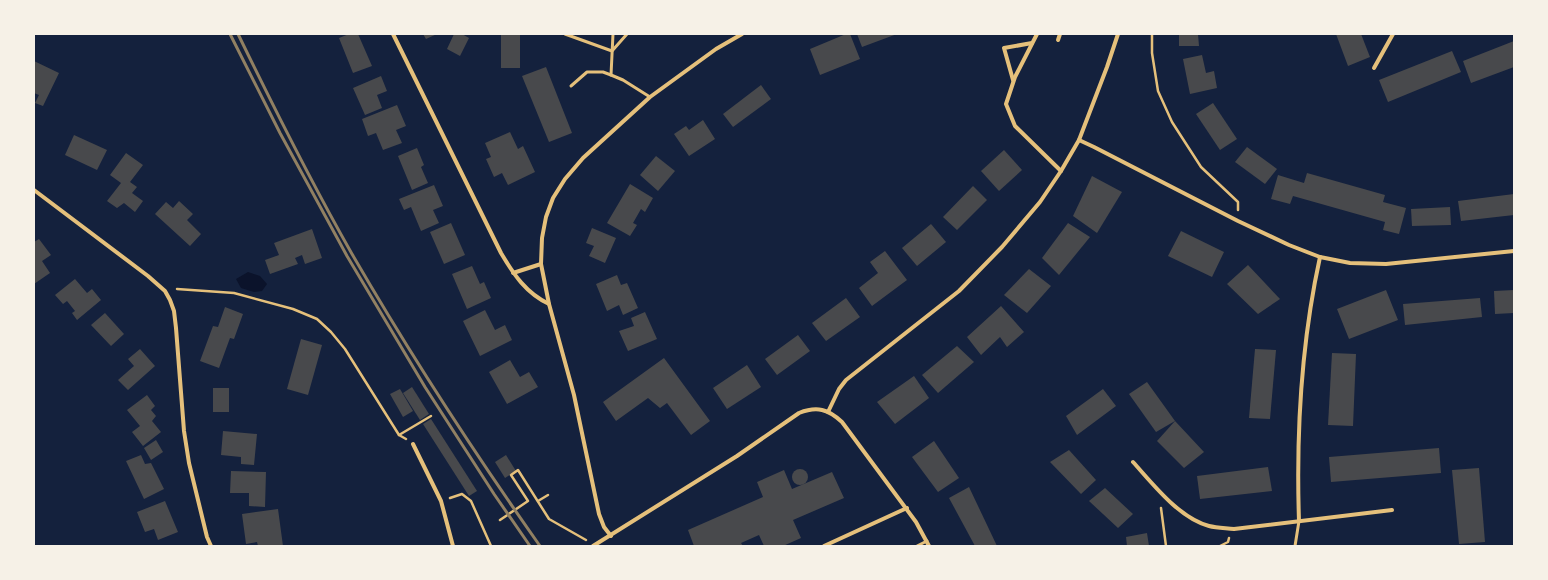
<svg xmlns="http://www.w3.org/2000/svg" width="1548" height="580" viewBox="0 0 1548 580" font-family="'Exo 2',sans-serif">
  <rect width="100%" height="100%" fill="#14213d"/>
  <path fill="#0b132b" d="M248,272L260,276L267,284L262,291L254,292L241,288L236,279Z"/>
  <g fill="#48494c">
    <path d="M349,34H358L372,66L353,73L339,38Z"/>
    <path d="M423,34H437L426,39Z"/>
    <path d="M454,34H462L469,38L460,56L447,49Z"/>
    <path d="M846,34H850L860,59L820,75L810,49Z"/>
    <path d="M857,34H897L862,47Z"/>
    <path d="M1179,34H1198L1199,46H1179Z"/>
    <path d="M1336,34H1361L1370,57L1348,66Z"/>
    <rect x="501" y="35" width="19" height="33"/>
    <path d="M1514,41V67L1471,83L1463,61Z"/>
    <path d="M1452,51L1461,72L1388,102L1379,80Z"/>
    <path d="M1202,55L1206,73L1214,71L1217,88L1190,94L1183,59Z"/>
    <path d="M34,61L59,73L43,106L35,103L39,95L34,93Z"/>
    <path d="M546,67L572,133L549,142L522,76Z"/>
    <path d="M381,76L387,91L377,95L382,108L365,115L353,88Z"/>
    <path d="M761,85L771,99L733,127L723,114Z"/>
    <path d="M1213,103L1237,139L1220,150L1196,114Z"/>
    <path d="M397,105L406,126L396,130L402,143L383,150L376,133L368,136L362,119Z"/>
    <path d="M703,120L715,139L689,156L674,134L686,126L689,130Z"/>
    <path d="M510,132L518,149L523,146L535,172L508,185L502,173L494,177L486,159L491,157L485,143Z"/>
    <path d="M74,135L107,150L97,170L65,155Z"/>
    <path d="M1247,147L1277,169L1265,184L1235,162Z"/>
    <path d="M417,148L424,165L421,167L428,183L412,190L398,156Z"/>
    <path d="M1004,150L1022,170L999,191L981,171Z"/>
    <path d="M126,153L143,165L130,182L137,187L132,193L143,201L135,212L124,203L117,208L107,201L121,183L110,175Z"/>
    <path d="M656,156L675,171L658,191L640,175Z"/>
    <path d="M1307,173L1385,195L1383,202L1406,208L1399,234L1383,230L1385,222L1293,196L1290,204L1271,199L1278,175L1304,183Z"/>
    <path d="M1092,176L1122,192L1097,233L1073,216Z"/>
    <path d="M630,184L653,198L645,212L641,209L633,223L637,225L630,236L607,223Z"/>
    <path d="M434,185L443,206L433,210L439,223L421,231L411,207L404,210L399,199Z"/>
    <path d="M973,186L987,200L957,230L943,217Z"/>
    <path d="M1514,194V215L1461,221L1458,201Z"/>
    <path d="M179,201L193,214L187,220L201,234L190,246L155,214L166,202L173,208Z"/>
    <path d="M1450,207L1451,225L1412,226L1411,209Z"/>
    <path d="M451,223L465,255L444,264L430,232Z"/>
    <path d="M1068,223L1090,237L1059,275L1042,258Z"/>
    <path d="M931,224L946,242L917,266L902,248Z"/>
    <path d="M592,228L616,238L605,263L589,256L594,246L586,243Z"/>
    <path d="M312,229L322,258L305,264L302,255L295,258L298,264L270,274L265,260L279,255L274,243Z"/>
    <path d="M1181,231L1224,252L1212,277L1168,256Z"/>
    <path d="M39,239L51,255L42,261L50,273L34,284V242Z"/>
    <path d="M885,251L907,280L872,306L859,288L878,273L870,262Z"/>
    <path d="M1248,265L1280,299L1258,314L1227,284Z"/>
    <path d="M472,266L480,284L484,282L491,298L467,309L452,274Z"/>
    <path d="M1029,269L1051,286L1027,313L1004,295Z"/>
    <path d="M617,275L621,285L627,283L638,308L623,315L619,305L607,311L596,284Z"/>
    <path d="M75,279L87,293L92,289L101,300L77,320L72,313L75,311L67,301L63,304L55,295Z"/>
    <path d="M1386,290L1398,320L1349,339L1337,309Z"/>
    <path d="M1514,290V313L1495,314L1494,291Z"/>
    <path d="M846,298L860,317L826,341L812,323Z"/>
    <path d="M1480,298L1482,317L1405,325L1403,304Z"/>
    <path d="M1001,306L1024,332L1007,347L1000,337L981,355L967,337Z"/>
    <path d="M225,307L243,314L234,339L230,338L219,368L200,361L213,326L218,327Z"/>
    <path d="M485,310L495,330L505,325L512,340L480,356L463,321Z"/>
    <path d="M645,312L657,339L628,351L619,331L634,326L631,318Z"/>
    <path d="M105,313L124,334L111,346L91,325Z"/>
    <path d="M798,335L810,351L777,375L765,359Z"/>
    <path d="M301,339L322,345L308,395L287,389Z"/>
    <path d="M957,346L974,362L938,393L922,375Z"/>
    <path d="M140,349L155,366L128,390L118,380L134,366L128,359Z"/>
    <path d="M1255,349L1276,350L1270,419L1249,418Z"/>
    <path d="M1332,353L1356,354L1353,426L1328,425Z"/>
    <path d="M664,358L710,421L691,435L667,403L660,408L648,398L616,421L603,402Z"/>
    <path d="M510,360L520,377L529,372L538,387L507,404L489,372Z"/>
    <path d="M747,365L761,387L727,409L713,388Z"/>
    <path d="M914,376L929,398L895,424L877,402Z"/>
    <path d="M1147,382L1175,421L1156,432L1129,394Z"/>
    <path d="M412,387L429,414L420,420L403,393Z"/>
    <rect x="213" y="388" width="16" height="24"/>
    <path d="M400,389L413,411L403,417L390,394Z"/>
    <path d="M1103,389L1116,406L1077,435L1066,416Z"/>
    <path d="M147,395L155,406L151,410L156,416L152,421L161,432L143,446L132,432L140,426L127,410Z"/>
    <path d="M431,419L477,491L469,496L423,424Z"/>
    <path d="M1175,421L1204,452L1184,468L1157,441Z"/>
    <path d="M223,431L257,434L254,465L241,464V457L221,455Z"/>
    <path d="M156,440L163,452L151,460L144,448Z"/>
    <path d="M934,441L959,478L938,492L912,457Z"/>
    <path d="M1439,448L1441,473L1331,482L1329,457Z"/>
    <path d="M1069,450L1096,480L1081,494L1050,462Z"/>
    <path d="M141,455L145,464L151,463L164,489L144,499L126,461Z"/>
    <path d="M506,455L516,471L505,478L495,462Z"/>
    <path d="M1268,467L1272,491L1200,499L1197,476Z"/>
    <path d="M1479,468L1485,542L1459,544L1452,470Z"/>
    <circle cx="800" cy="477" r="8"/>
    <path d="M784,470L792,489L832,472L844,498L793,520L801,538L783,546H764L759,535L741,543L743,546H694L688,530L763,497L757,482Z"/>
    <path d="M231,471L266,472L265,507L249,506V493H230Z"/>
    <path d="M969,487L997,546H975L949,498Z"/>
    <path d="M1105,488L1133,514L1118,528L1089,501Z"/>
    <path d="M165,501L178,532L158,540L154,529L145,532L137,512Z"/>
    <path d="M278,509L283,546H258L257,542L246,544L242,514Z"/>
    <path d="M1147,533L1149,546H1127L1126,537Z"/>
  </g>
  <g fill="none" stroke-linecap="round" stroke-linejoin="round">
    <g stroke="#e5c07b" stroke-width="2.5">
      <path d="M1152,34V53L1158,91L1172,122L1201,167L1238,202V210"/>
      <path d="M177,289L234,293L293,309L317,319L331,332L345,349L399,435L406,439"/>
      <path d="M399,435L431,416"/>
      <path d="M450,498L462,494L471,501L491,546"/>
      <path d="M538,501L548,495"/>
      <path d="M1161,508L1166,546"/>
      <path d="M500,520L528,501L511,475L518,470L549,519L586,540"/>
      <path d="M1220,546L1228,542L1229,538"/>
    </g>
    <g stroke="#e5c07b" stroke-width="3">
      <path d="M565,34L612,51L627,34"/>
      <path d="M611,75L613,34"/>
      <path d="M571,86L587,72H603L611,75L623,80L650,97"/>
      <path d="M917,546L927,541"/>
      <path d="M1295,546L1299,521"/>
    </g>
    <g stroke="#e5c07b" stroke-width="4">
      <path d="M393,34L501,253C514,275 526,293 549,304"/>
      <path d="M1037,34L1015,77L1006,104L1015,126L1061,171"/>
      <path d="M1058,40L1060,34"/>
      <path d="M1374,68L1393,34"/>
      <path d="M1013,80L1004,48L1032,43"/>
      <path d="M1079,140L1094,147L1238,221L1289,245L1320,257L1350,263L1386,264L1514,251"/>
      <path d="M34,190L148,276L165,291L170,300L174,311L176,328L184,431L189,463L207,537L211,546"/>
      <path d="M513,273L541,264"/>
      <path d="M828,412L839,389L846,380L959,291L1002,247L1040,202L1061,171L1079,140L1107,67L1118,34"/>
      <path d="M413,444L441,501L453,546"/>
      <path d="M1133,462C1153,484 1179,518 1209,526C1217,528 1226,528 1234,529L1392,510"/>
      <path d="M1299,521C1296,432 1301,344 1320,257"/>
      <path d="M611,536L604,527L599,514L574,395L549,304L541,264L542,238L546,217L553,198L565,179L583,158L650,97L716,49L742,34"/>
      <path d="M593,546L737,456L799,413C817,406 828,409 842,422L916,522L929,546"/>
      <path d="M824,546L907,508"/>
    </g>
    <g stroke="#918062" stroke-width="3">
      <path d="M230,34L280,133L347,256L425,387L494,494L530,546"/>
      <path d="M238,34C274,108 311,182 352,254C410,354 473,451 540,546"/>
    </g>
  </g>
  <rect width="1548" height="580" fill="none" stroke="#f6f1e7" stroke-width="70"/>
</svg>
